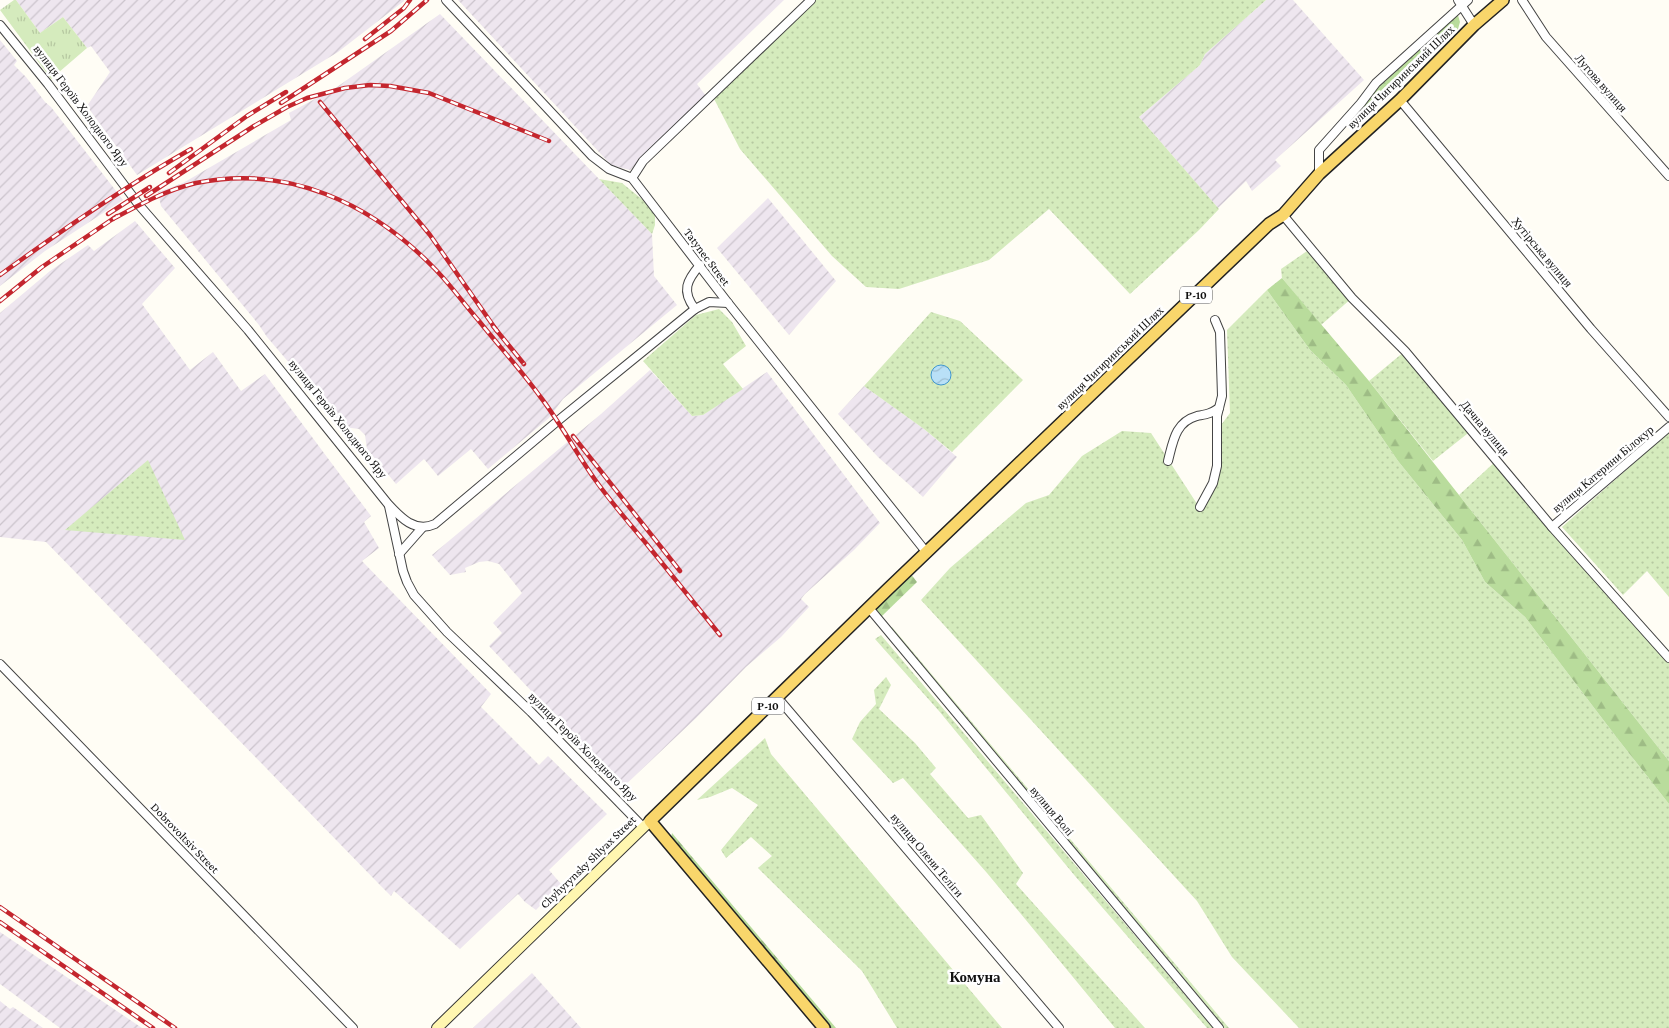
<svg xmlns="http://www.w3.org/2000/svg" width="1669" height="1028" viewBox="0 0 1669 1028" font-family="'Crimson Pro',serif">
  <defs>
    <pattern id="industrial-furrows" width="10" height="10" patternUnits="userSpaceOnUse" patternTransform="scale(1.25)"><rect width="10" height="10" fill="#eee6ef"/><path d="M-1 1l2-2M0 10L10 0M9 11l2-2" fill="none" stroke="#cbc4cc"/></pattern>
    <pattern id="grass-dots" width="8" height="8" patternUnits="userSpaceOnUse" patternTransform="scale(1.25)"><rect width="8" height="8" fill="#d5ebbd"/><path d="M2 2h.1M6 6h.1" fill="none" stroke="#b6c8a1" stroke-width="1.8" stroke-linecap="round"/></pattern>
    <pattern id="forest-firs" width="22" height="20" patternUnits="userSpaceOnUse" patternTransform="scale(1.25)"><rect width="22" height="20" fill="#b9dc9c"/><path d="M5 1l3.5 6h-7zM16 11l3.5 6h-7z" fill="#9ebc85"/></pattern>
    <pattern id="park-tufts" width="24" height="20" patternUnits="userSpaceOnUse" patternTransform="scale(1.25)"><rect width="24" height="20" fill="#d5ebbd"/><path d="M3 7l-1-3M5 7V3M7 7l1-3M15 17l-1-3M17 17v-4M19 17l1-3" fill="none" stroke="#b6c8a1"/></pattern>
    <pattern id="water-waves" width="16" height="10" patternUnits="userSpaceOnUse" patternTransform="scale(1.25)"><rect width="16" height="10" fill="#b9e0f7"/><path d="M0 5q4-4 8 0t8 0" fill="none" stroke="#9ebfd3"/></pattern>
  </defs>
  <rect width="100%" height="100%" fill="#fffdf5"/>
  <g fill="url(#industrial-furrows)">
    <path d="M16,0H404V1L338,52L137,175L87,106L110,72L91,46L87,48L63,17L40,33Z"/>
    <path d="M458,0H784L697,84L706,96L630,170L611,165Z"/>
    <path d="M1266,0H1293L1364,80L1275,160L1281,166L1252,191L1246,181L1218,208L1139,117L1200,65L1205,54Z"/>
    <path d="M440,14L652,234L654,276L677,305L563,399L549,418L488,469L471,449L438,476L424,459L396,484L367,449L365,435L359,429L344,427L267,337L259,325L161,206L158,192L183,183L291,120L289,113L337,87Z"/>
    <path d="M0,40L17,61L14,65L26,77L45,102L51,107L123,200L45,251L0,286Z"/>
    <path d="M768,198L836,281L789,335L717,248Z"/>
    <path d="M135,221L175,268L142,304L190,370L213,352L241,391L265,374L371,516L364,522L379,548L362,561L491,694L481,707L539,765L548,756L607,814L549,870L561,884L536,910L525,902L518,894L460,949L394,891L391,896L378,883L46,542L0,537V313L50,271L88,245L94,251Z"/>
    <path d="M650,370L692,416L703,415L767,372L880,523L854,550L805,594L801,599L809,607L781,637L746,667L696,718L621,789L549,718L552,713L489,646L502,633L493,623L522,593L499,564L488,561L479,562L465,568L466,572L450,575L432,555L601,414Z"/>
    <path d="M864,386L924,429L957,457L923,497L878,457L838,414Z"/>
    <path d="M0,932L142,1028H60L0,984Z"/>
    <path d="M532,973L581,1028H473Z"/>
    <path d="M0,1001L10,1009L13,1007L43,1028H0Z"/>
  </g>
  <g fill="url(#grass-dots)">
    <path d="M810,0H1266L1205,54L1200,65L1139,117L1219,209L1199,230L1130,294L1049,209L989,260L899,289L866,287L832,256L740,149L712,95Z"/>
    <path d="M599,179L622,183L649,205L655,215V225L652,234Z"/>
    <path d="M1310,249L1352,298L1321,325L1282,278L1281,269Z"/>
    <path d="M1267,290L1310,350L1346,385L1398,461L1462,540L1485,582L1525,617L1617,738L1669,804V1028H1299L1232,957L1197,901L921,600L950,568L1026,503L1049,495L1082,456L1122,431L1151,433L1201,510L1218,480L1222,440L1221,425L1230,413L1227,330Z"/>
    <path d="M719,309L732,322L746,346L723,364L743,389L703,415L692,416L643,361L696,315Z"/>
    <path d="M931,312L960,321L1023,380L952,452L924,429L864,386Z"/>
    <path d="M1405,351L1472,430L1433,461L1369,381Z"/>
    <path d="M1669,432V597L1647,571L1623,595L1562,527Z"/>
    <path d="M148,460L185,540L65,530Z"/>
    <path d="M1497,460L1669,658V761L1459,495Z"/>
    <path d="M892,627L1229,1028H1222L888,629Z"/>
    <path d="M881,635L1213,1028H1207L1075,876L939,711L875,639Z"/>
    <path d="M886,677L891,685L879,709L915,743L936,768L930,774L968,818L981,815L1023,873L1016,884L1145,1028H1115L987,873L903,778L893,783L852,739L860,722L876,704L874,690Z"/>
    <path d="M765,738L771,754L1002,1028H897L862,971L758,868L772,856L751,837L726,858L721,850L758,805L732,788L710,797L697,800Z"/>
  </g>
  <g fill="url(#forest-firs)">
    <path d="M1457,12L1460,22L1458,29L1388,95L1362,117L1353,113L1359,104Z"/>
    <path d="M1282,278L1369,381L1669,761V804L1617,738L1525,617L1485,582L1462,540L1398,461L1346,385L1310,350L1267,290Z"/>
    <path d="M910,573L917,582L881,617L873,608Z"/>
    <path d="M672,833L836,1028H829L671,838Z"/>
  </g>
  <path fill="url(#park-tufts)" d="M14,0H16L40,33L63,17L87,48L51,79L0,10Z"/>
  <circle fill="url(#water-waves)" stroke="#3f96cf" cx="941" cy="375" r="10"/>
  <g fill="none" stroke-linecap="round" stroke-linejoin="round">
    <g stroke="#444" stroke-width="10">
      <g id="minor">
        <path d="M446,0L592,156L609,169L632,178L728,303L927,553"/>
        <path d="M1458,0L1474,25"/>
        <path d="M1522,0L1546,37L1669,176"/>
        <path d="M0,25L48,84L139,205L248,330L388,504C401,518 415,533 435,524L560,419L695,309L709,302L728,303"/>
        <path d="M1400,100L1591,329L1669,417"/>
        <path d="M1319,174V150L1361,103L1376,83L1468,0"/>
        <path d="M632,178L643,161L811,0"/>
        <path d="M1283,215L1352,298L1405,351L1552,527L1669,658"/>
        <path d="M695,309C681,291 687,280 700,265"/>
        <path d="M1168,461C1173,442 1175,422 1197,416C1207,414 1210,414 1219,408"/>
        <path d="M389,506L403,571L407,582L414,595L447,632L531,712L643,827"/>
        <path d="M1200,507L1213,483L1217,466V416L1222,396L1220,332L1215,320"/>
        <path d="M1552,527L1669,427"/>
        <path d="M399,554L422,528"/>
        <path d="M869,608L1219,1028"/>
        <path d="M0,664L353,1028"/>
        <path d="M777,697L1059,1028"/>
      </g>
    </g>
    <g stroke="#333" stroke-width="12">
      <path id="secondary" d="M437,1028L650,821"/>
    </g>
    <g stroke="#222" stroke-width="14">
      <path id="primary" d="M824,1028L650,821L887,590L1269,224L1283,215L1319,174L1400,100L1474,25L1503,0"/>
    </g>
    <use href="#minor" stroke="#fff" stroke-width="8"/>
    <use href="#secondary" stroke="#fff6b0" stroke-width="10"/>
    <use href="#primary" stroke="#f9d66b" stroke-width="11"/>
    <g stroke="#c4262e" stroke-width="4.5">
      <g id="rail">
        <path d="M365,39L404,8L410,0"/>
        <path d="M320,102L430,235L497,331"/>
        <path d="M281,103L391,31L427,0"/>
        <path d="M169,173L247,116L286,92"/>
        <path d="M146,196L254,126L287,107L307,98L345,88L370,85L390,86L429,93L549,141"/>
        <path d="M108,214L150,187"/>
        <path d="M113,219C139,205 166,190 196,183C287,164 371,203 434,268C450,284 464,304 479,321C499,346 520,369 539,395C560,422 576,453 596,481C611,502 628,522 645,542C670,573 695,604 720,635"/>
        <path d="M0,275C62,230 124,187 191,149"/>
        <path d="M0,301L42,267L117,216"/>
        <path d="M493,326L524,364"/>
        <path d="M573,436L680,571"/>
        <path d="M0,907L175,1028"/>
        <path d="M0,922L153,1028"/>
      </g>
    </g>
    <use href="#rail" stroke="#fff" stroke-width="2.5" stroke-dasharray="8" stroke-linecap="butt"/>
  </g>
  <g text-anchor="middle" stroke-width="5" stroke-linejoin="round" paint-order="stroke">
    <g fill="#fff" stroke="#585858" stroke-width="1">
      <rect x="1180" y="286.5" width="32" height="17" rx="4"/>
      <rect x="752" y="697.5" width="32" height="17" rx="4"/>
    </g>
    <g font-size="11" font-weight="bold" fill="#111">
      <text x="1196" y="299">Р-10</text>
      <text x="768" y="710">Р-10</text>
    </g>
    <g font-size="12" fill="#111" stroke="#fff">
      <text transform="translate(1401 77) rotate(-44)" y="4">вулиця Чигиринський Шлях</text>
      <text transform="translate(1601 83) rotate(49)" y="4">Лугова вулиця</text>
      <text transform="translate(81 106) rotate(53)" y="4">вулиця Героїв Холодного Яру</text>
      <text transform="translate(1542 252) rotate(50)" y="4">Хутірська вулиця</text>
      <text transform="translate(707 257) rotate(53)" y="4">Tatynec Street</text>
      <text transform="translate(1110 358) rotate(-44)" y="4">вулиця Чигиринський Шлях</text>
      <text transform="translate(338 419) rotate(51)" y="4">вулиця Героїв Холодного Яру</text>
      <text transform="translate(1485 428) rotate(50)" y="4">Дачна вулиця</text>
      <text transform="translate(1603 469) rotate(-40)" y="4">вулиця Катерини Білокур</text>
      <text transform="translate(583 747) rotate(45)" y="4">вулиця Героїв Холодного Яру</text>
      <text transform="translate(1052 811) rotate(50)" y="4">вулиця Волі</text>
      <text transform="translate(185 838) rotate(46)" y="4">Dobrovoltsiv Street</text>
      <text transform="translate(927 855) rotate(50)" y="4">вулиця Олени Теліги</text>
      <text transform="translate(588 862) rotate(-44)" y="4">Chyhyrynsky Shlyax Street</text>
    </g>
    <g font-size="15" font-weight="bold" fill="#111" stroke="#fff">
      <text x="975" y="982">Комуна</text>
    </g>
  </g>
</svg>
